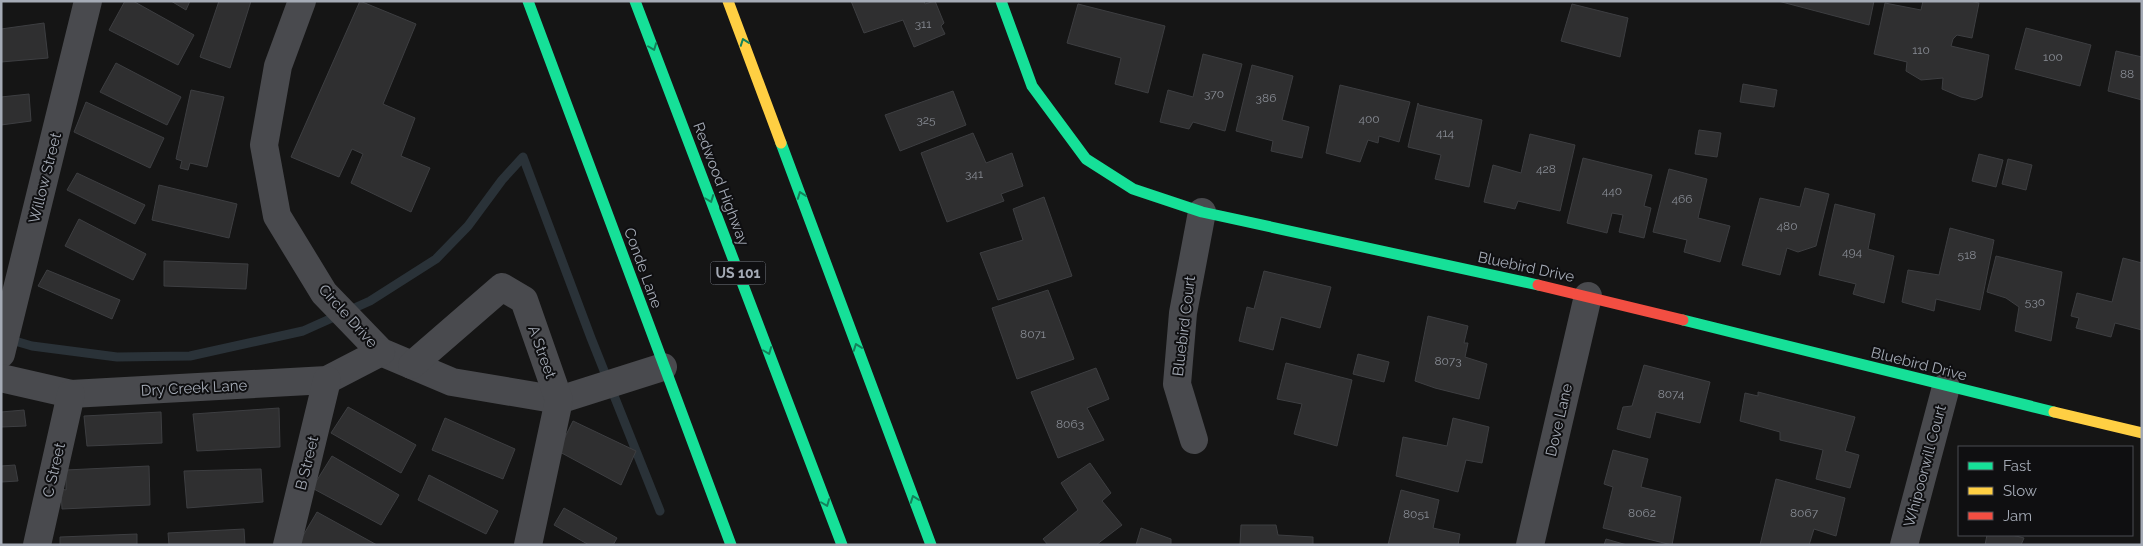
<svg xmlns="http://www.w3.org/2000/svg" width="2143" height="546" viewBox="0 0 2143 546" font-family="Raleway,sans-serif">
  <rect width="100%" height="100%" fill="#151515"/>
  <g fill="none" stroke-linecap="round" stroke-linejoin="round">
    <path stroke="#2a3238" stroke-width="9" d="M8,339L32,346L117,357L190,356L303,331L370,301L436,259L468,226L502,180L523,157L591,338L660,511"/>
  </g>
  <g fill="#2f2f30" stroke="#3d3e41">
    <path d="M125,1H133L194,35L178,65L109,30Z"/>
    <path d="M171,1H190L186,10Z"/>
    <path d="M219,1H251L230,68L200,57Z"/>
    <path d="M360,1L416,24L383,104L415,118L401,156L430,168L411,212L351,183L363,154L352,149L339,177L291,157Z"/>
    <path d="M851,1H924L925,4L935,1L944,23L941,26L945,34L914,47L903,20L864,33Z"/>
    <path d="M1778,1H1874L1869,25Z"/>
    <path d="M1923,1H1970L1979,3L1972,38L1957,35L1953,39L1951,46L1989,55L1982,97L1975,100L1961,97L1942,89L1943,78L1921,80L1906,71L1907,62L1874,54L1885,3L1921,10Z"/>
    <path d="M1078,4L1165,26L1148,93L1115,84L1121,58L1067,43Z"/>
    <path d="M1572,4L1628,18L1620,57L1561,41Z"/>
    <path d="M44,23L48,58L1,62V29Z"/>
    <path d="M2026,28L2091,45L2080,86L2015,69Z"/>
    <path d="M2116,51L2142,57V100L2108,91Z"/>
    <path d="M1203,54L1242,64L1225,131L1193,122L1189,129L1160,122L1168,90L1193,97Z"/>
    <path d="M116,63L181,97L167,125L100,92Z"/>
    <path d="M1252,65L1293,76L1282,120L1309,127L1302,158L1271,151L1273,141L1236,131Z"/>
    <path d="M1743,84L1777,90L1774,107L1740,102Z"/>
    <path d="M1340,85L1410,102L1399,142L1379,136L1378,143L1368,140L1360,162L1326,153Z"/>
    <path d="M191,90L224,97L207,167L190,163L188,170L180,168L182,161L176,159Z"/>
    <path d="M953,91L966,125L900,151L885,115Z"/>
    <path d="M29,94L31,121L1,125V97Z"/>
    <path d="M86,102L164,138L150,168L74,132Z"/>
    <path d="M1418,103L1419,105L1482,120L1469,187L1435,179L1441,155L1408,147Z"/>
    <path d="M1699,130L1721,133L1717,157L1695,154Z"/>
    <path d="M973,133L986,163L1012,153L1023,186L1001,194L1004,201L947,222L921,153Z"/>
    <path d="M1530,134L1575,145L1560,211L1518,201L1515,209L1484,202L1493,165L1521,173Z"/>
    <path d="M1979,154L2003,160L1996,187L1972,181Z"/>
    <path d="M1583,158L1652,175L1644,206L1651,208L1644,238L1619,232L1623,215L1612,213L1607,233L1567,223Z"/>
    <path d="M2008,159L2032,165L2026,190L2002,184Z"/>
    <path d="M1669,169L1707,179L1698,218L1730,226L1720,262L1684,252L1687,240L1653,232Z"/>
    <path d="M77,173L145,205L135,224L67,190Z"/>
    <path d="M159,185L237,204L229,238L152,220Z"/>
    <path d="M1805,188L1829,194L1816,246L1798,252L1787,248L1780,275L1742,265L1760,198L1800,207Z"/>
    <path d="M1044,197L1072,276L998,300L980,253L1023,240L1013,209Z"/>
    <path d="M1835,204L1875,214L1868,249L1894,256L1884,303L1853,294L1856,284L1819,275Z"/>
    <path d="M79,219L146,254L133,280L65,246Z"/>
    <path d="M1950,228L1994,240L1980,310L1936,299L1934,311L1902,302L1908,270L1939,275Z"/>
    <path d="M1996,256L2062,272L2051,341L2015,331L2019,307L2006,298L1987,292Z"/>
    <path d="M2123,258L2142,263V330L2115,323L2111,337L2076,328L2079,318L2071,316L2077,293L2112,302Z"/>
    <path d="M164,261L248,264L246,289L164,286Z"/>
    <path d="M47,270L120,300L112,319L38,286Z"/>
    <path d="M1264,271L1331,287L1320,328L1281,317L1273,350L1239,341L1247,307L1254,309Z"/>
    <path d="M1048,290L1074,359L1017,379L992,308Z"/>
    <path d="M1428,316L1468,326L1464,343H1468L1465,357L1487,364L1479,399L1435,388L1415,381Z"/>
    <path d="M1358,354L1389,362L1384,382L1353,374Z"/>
    <path d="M1286,363L1352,380L1337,446L1294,434L1302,404L1277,399Z"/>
    <path d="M1644,365L1710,382L1700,423L1656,412L1650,438L1617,429L1623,407L1632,406Z"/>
    <path d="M1096,368L1109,399L1087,408L1104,440L1058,458L1031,392Z"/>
    <path d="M1758,392L1855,417L1845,451L1859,455L1850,488L1816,479L1823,450L1780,440V432L1740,421L1745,393L1758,396Z"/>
    <path d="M348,407L416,445L401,473L331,433Z"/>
    <path d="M279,408L280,447L197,451L193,414Z"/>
    <path d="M24,410L26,426L1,427V412Z"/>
    <path d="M161,412L162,443L87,446L84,416Z"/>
    <path d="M445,418L515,449L503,479L432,450Z"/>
    <path d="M1453,418L1489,427L1482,463L1466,460L1458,492L1396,476L1403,437L1447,446Z"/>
    <path d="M573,421L636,451L621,485L558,451Z"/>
    <path d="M1613,450L1648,459L1641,487L1681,497L1672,545L1603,528L1613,487L1604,484Z"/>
    <path d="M332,456L399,495L381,525L312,488Z"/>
    <path d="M1090,463L1111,493L1102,501L1122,525L1096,545H1048L1043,539L1078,510L1061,483Z"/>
    <path d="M15,465L18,481L1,482V466Z"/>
    <path d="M149,466L150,505L62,509L61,489L66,490V470Z"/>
    <path d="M261,469L263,502L187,508L184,471Z"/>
    <path d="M429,475L498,511L486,534L418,500Z"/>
    <path d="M1776,479L1845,498L1836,536L1814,529L1809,545H1760Z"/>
    <path d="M1401,490L1439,500L1433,528L1460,534L1458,545H1388Z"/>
    <path d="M564,508L617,538L613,545H589L554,525Z"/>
    <path d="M317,512L377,545L298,544Z"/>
    <path d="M1241,525H1276L1278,535L1313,537V545H1240Z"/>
    <path d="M1141,528L1171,539V545H1136Z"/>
    <path d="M244,529L245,545H169L168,533Z"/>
    <path d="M137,534V545H60V537Z"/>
    <path d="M1987,535H2012L2024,538L2021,545H1985Z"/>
    <path d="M1606,539L1627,545H1604Z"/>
  </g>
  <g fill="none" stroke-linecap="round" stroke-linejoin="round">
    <g stroke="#494a4e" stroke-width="28">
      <path d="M302,1L278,66L264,145L277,216L324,293L381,352L452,382L559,400L663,367"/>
      <path d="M1,354L88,1"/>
      <path d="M412,365L502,287L524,300L559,400L528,545"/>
      <path d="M1,378L71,394L327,380L381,352"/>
      <path d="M1194,440L1177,384L1183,313L1202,212"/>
      <path d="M37,545L71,394"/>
      <path d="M287,545L327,380"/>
      <path d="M1530,545L1588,296"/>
      <path d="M1904,545L1946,387"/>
    </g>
    <g stroke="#16e098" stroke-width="11">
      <path d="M528,1L731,545"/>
      <path d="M635,1L842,545"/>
      <path d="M1001,1L1032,86L1086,159L1133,189L1202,212L1538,285"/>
      <path d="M781,143L931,545"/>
      <path d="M1683,320L2054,412"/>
    </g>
    <g stroke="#ffcf43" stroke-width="11">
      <path d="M728,1L781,143"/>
      <path d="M2054,412L2142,433"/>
    </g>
    <path stroke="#f24e42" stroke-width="11" d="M1538,285L1683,320"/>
  </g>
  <defs><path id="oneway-chevron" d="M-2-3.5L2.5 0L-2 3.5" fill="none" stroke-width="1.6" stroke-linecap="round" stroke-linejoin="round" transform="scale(1.25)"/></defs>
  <g stroke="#13825b">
    <use href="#oneway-chevron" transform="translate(744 42) rotate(-110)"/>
    <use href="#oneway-chevron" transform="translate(653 47) rotate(69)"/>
    <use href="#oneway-chevron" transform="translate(801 195) rotate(-110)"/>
    <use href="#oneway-chevron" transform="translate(710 199) rotate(69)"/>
    <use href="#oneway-chevron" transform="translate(857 347) rotate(-110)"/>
    <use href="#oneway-chevron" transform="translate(768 351) rotate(69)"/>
    <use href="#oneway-chevron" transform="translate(914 499) rotate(-110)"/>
    <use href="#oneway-chevron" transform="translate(826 503) rotate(69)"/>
  </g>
  <g text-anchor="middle" stroke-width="4" stroke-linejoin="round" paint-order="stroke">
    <g font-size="12" fill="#888c94">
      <text x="923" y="28">311</text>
      <text x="1921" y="54">110</text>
      <text x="2053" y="61">100</text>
      <text x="2127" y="78">88</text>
      <text x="1214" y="98">370</text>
      <text x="1266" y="102">386</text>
      <text x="1369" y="123">400</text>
      <text x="926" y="124">325</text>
      <text x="1445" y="137">414</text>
      <text x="1546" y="173">428</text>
      <text x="974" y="178">341</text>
      <text x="1612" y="195">440</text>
      <text x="1682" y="203">466</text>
      <text x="1787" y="230">480</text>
      <text x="1852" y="256">494</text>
      <text x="1967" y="259">518</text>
      <text x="2035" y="306">530</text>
      <text x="1033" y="338">8071</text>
      <text x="1448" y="365">8073</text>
      <text x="1671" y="398">8074</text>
      <text x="1070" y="428">8063</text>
      <text x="1642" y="517">8062</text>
      <text x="1804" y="517">8067</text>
      <text x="1416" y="518">8051</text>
    </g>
    <rect fill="#0f0f11" stroke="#787c84" stroke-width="1" x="710.5" y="261.5" width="55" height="23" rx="4"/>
    <g font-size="14" font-weight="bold" fill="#a5abb6">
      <text x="738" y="278">US 101</text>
    </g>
    <g font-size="15" fill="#a5abb6" stroke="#0f0f11">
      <text transform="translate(45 178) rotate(-76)" y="5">Willow Street</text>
      <text transform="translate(721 184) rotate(69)" y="5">Redwood Highway</text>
      <text transform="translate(1526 267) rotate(12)" y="5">Bluebird Drive</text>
      <text transform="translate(643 268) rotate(70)" y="5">Conde Lane</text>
      <text transform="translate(348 316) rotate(48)" y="5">Circle Drive</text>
      <text transform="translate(1184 326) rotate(-83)" y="5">Bluebird Court</text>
      <text transform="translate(542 352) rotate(70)" y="5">A Street</text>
      <text transform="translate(1919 364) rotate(14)" y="5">Bluebird Drive</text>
      <text transform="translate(194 388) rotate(-3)" y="5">Dry Creek Lane</text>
      <text transform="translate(1559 420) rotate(-77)" y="5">Dove Lane</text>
      <text transform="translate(307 463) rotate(-76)" y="5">B Street</text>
      <text transform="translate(1925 466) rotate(-75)" y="5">Whipoorwill Court</text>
      <text transform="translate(54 470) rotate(-77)" y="5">C Street</text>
    </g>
  </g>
  <rect width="2143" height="546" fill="none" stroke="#a5abb6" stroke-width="5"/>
  <rect x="1958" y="446" width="175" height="90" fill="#0f0f11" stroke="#4b4d53"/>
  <rect x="1968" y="462" width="25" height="8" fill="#16e098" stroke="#4b4d53"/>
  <text x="2003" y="471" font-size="15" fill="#a5abb6">Fast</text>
  <rect x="1968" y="487" width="25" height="8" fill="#ffcf43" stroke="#4b4d53"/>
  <text x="2003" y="496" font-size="15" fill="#a5abb6">Slow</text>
  <rect x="1968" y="512" width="25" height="8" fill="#f24e42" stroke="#4b4d53"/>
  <text x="2003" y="521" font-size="15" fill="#a5abb6">Jam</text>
</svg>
